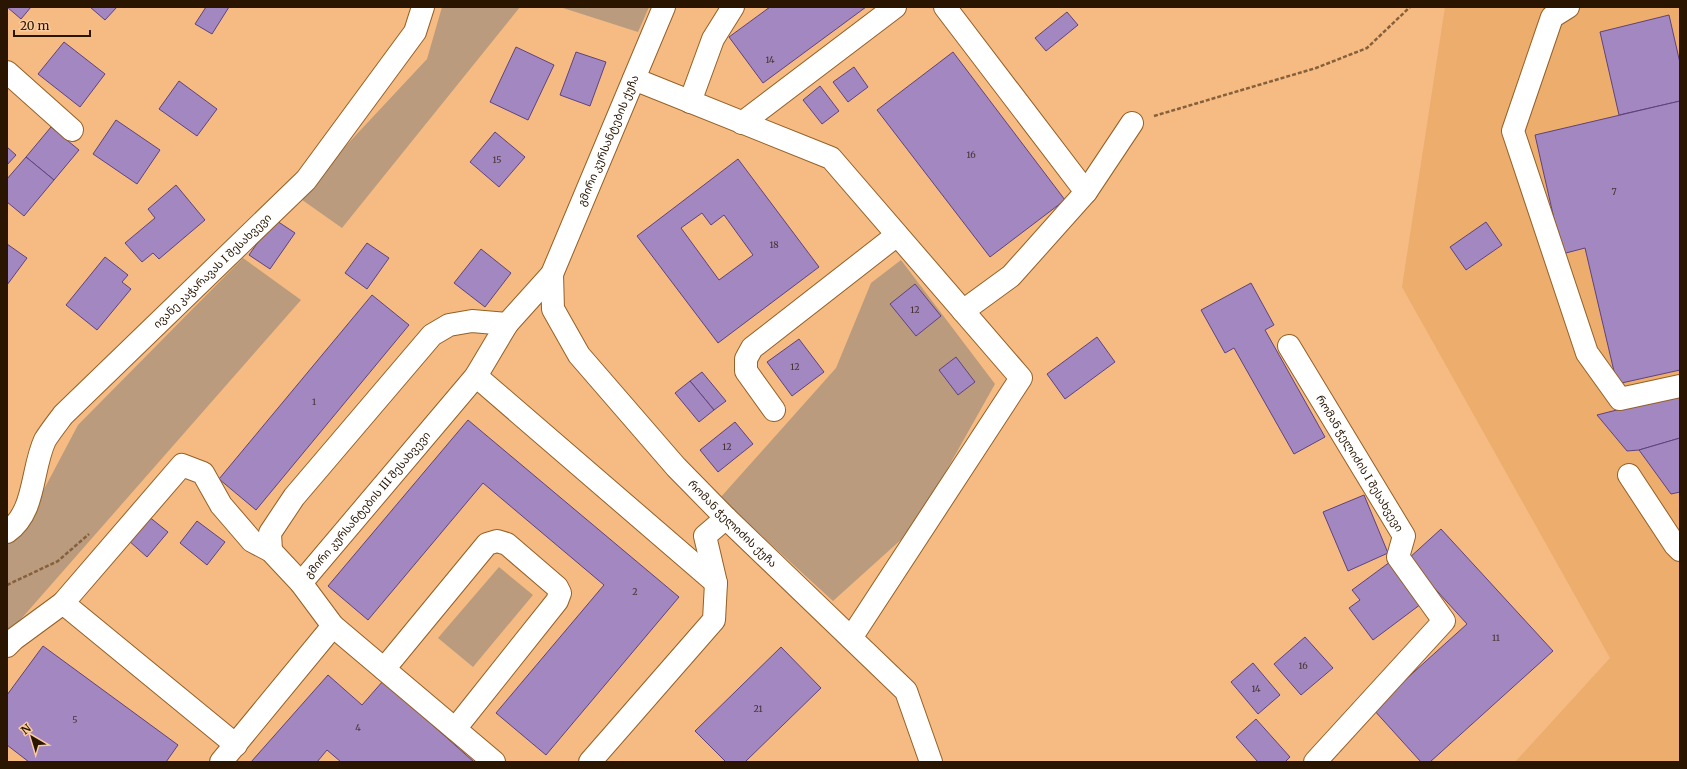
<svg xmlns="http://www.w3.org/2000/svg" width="1687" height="769" viewBox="0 0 1687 769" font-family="Merriweather,'Noto Sans Georgian',serif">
  <rect width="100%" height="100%" fill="#f5bb82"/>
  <path fill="#ecad6d" d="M1445,7H1680V762H1515L1610,658L1402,287Z"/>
  <g fill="#ba9b7e">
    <path d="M442,7H520L342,228L298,197L427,59Z"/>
    <path d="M560,7H649L638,32Z"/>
    <path d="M243,258L301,300L7,635V545L24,527L78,425Z"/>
    <path d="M901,260L995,384L914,528L833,601L720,498L836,368L871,283Z"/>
    <path d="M499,567L533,595L473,667L438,638Z"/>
  </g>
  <g fill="#a287c1" stroke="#5f427d" fill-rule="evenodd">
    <path d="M7,7H31L21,19Z"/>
    <path d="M90,7H117L105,20Z"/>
    <path d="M206,7H229L212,34L195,24Z"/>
    <path d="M770,7H866L763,83L729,37Z"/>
    <path d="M1067,12L1078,25L1046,51L1035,38Z"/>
    <path d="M1669,15L1680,63V101L1619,115L1600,32Z"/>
    <path d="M64,42L105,74L80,107L38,74Z"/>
    <path d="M516,47L554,65L528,120L490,102Z"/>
    <path d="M576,52L606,62L590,106L560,95Z"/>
    <path d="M953,52L1065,200L990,257L877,110Z"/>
    <path d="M854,67L868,87L848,102L833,82Z"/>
    <path d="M179,81L217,109L197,136L159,109Z"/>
    <path d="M820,86L839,111L822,124L803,100Z"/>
    <path d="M1680,101V370L1617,384L1585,248L1562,254L1535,135Z"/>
    <path d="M116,120L160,150L137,184L93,154Z"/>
    <path d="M51,127L79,150L54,180L26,157Z"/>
    <path d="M495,132L525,157L499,187L470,162Z"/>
    <path d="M7,147L16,155L7,165Z"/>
    <path d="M26,157L54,180L24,216L7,202V179Z"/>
    <path d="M738,159L819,267L718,343L637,236ZM702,213L711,225L724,215L753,255L719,280L681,228Z"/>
    <path d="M176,185L205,220L159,259L153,253L142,262L125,243L155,218L148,209Z"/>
    <path d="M274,219L295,233L270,269L249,255Z"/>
    <path d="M1486,222L1502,245L1466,270L1450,247Z"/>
    <path d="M367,243L389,258L367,289L345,273Z"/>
    <path d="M7,244L27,258L7,285Z"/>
    <path d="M481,249L511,273L485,307L454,283Z"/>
    <path d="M105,257L128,275L122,282L131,289L97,330L66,305Z"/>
    <path d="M1251,283L1274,325L1265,330L1325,437L1294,454L1234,348L1225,353L1201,310Z"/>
    <path d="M915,284L941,316L916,336L890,304Z"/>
    <path d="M372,295L409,325L256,510L219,479Z"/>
    <path d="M1097,337L1115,362L1065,399L1047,374Z"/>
    <path d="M799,339L824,372L792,396L767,362Z"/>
    <path d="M956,357L975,382L958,395L939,370Z"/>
    <path d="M702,372L726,401L714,410L690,381Z"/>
    <path d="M690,381L714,410L699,422L675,393Z"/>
    <path d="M1680,394V438L1639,450L1627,451L1597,415Z"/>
    <path d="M468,420L679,597L546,755L496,713L604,585L483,483L368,620L328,586Z"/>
    <path d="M735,422L753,444L718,472L700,450Z"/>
    <path d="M1680,438V492L1671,494L1639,450Z"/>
    <path d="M1364,495L1388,553L1348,571L1323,512Z"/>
    <path d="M148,516L168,532L147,557L128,540Z"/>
    <path d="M197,521L225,542L207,565L180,543Z"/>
    <path d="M1441,529L1553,651L1430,762H1421L1373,709L1467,624L1408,559Z"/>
    <path d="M1394,559L1425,601L1373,640L1349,608L1360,600L1352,590Z"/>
    <path d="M1305,637L1333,668L1301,695L1274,664Z"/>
    <path d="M43,646L178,745L166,762H29L7,745V695Z"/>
    <path d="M781,647L821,688L745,762H726L695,731Z"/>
    <path d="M1253,663L1280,695L1258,714L1231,682Z"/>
    <path d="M328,675L362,705L383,681L474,762H341L327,750L317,762H251Z"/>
    <path d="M1256,719L1290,757L1285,762H1258L1236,737Z"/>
  </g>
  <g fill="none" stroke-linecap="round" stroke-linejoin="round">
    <g stroke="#946026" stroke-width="24">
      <g id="minor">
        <path d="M945,7L1086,192L1011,276L963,311"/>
        <path d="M1568,7L1552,17L1513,131L1587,353L1620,399L1680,386"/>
        <path d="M7,72L72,130"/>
        <path d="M634,79L831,158L1021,378L851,638"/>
        <path d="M690,102L713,39L733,7"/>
        <path d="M742,123L895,7"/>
        <path d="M1086,192L1132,123"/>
        <path id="s1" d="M552,274L553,309L579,355L676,467L726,518L906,691L931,762"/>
        <path id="s2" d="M1289,346L1404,536L1398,557L1444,621L1315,762"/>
        <path d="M476,376L716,583"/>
        <path d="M774,410L746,371V359L752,348L897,235"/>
        <path d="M1629,475L1675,545L1680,550"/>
        <path id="s3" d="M7,532C36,512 31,470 45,440C50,432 57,423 63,415L306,180L415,32L423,7"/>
        <path d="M271,551L270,533L294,497L432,335L449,325L472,321L507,324"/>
        <path d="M63,603L236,745"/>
        <path d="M7,646L14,639L63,603L182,465L203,473L221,505L252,541L271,551L301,583"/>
        <path d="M384,669L487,544L497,541L507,544L557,587L560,593L557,601L455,729"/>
        <path d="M221,762L333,626"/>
        <path id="s4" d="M494,762L333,626L301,583L476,376L507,324L552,274L664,7"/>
        <path d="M590,762L714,620L716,583L705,536L726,518"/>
      </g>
    </g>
    <g stroke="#85603b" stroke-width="2.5" stroke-dasharray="4 2" stroke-linecap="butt">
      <path d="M1154,116L1316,68L1367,48L1410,7"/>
      <path d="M7,585L58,561L89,534"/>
    </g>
    <use href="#minor" stroke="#fff" stroke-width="22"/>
  </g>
  <g text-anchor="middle" stroke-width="3" stroke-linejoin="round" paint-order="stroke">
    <g font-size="9" fill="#473230">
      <text x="770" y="63">14</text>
      <text x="971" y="158">16</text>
      <text x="497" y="163">15</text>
      <text x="1614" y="195">7</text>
      <text x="774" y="248">18</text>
      <text x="915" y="313">12</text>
      <text x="795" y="370">12</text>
      <text x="314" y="405">1</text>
      <text x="727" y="450">12</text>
      <text x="635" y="595">2</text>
      <text x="1496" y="641">11</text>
      <text x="1303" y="669">16</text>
      <text x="1256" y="692">14</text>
      <text x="758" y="712">21</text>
      <text x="75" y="723">5</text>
      <text x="358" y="731">4</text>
    </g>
    <g font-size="11" fill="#291500" stroke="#facb9e">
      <text dy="4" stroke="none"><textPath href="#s4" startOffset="808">გმირი კურსანტების ქუჩა</textPath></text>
      <text dy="4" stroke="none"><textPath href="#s3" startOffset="340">ივანე კაჭარავას I შესახვევი</textPath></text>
      <text dy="4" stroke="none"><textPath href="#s2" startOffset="137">რომან ჭელიძის I შესახვევი</textPath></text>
      <text dy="4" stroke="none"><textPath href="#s4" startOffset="367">გმირი კურსანტების III შესახვევი</textPath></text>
      <text dy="4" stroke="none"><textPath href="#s1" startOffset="316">რომან ჭელიძის ქუჩა</textPath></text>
    </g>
  </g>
  <rect width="1687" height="769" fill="none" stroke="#291500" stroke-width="16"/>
  <g transform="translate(32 737) rotate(322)" stroke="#facb9e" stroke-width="3" paint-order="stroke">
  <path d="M0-3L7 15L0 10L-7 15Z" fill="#291500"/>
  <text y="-6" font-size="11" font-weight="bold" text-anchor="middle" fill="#291500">N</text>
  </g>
  <path d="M14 30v6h76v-6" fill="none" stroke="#291500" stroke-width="2"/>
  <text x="20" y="30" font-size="12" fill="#291500" stroke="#facb9e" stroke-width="3" paint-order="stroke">20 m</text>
</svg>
